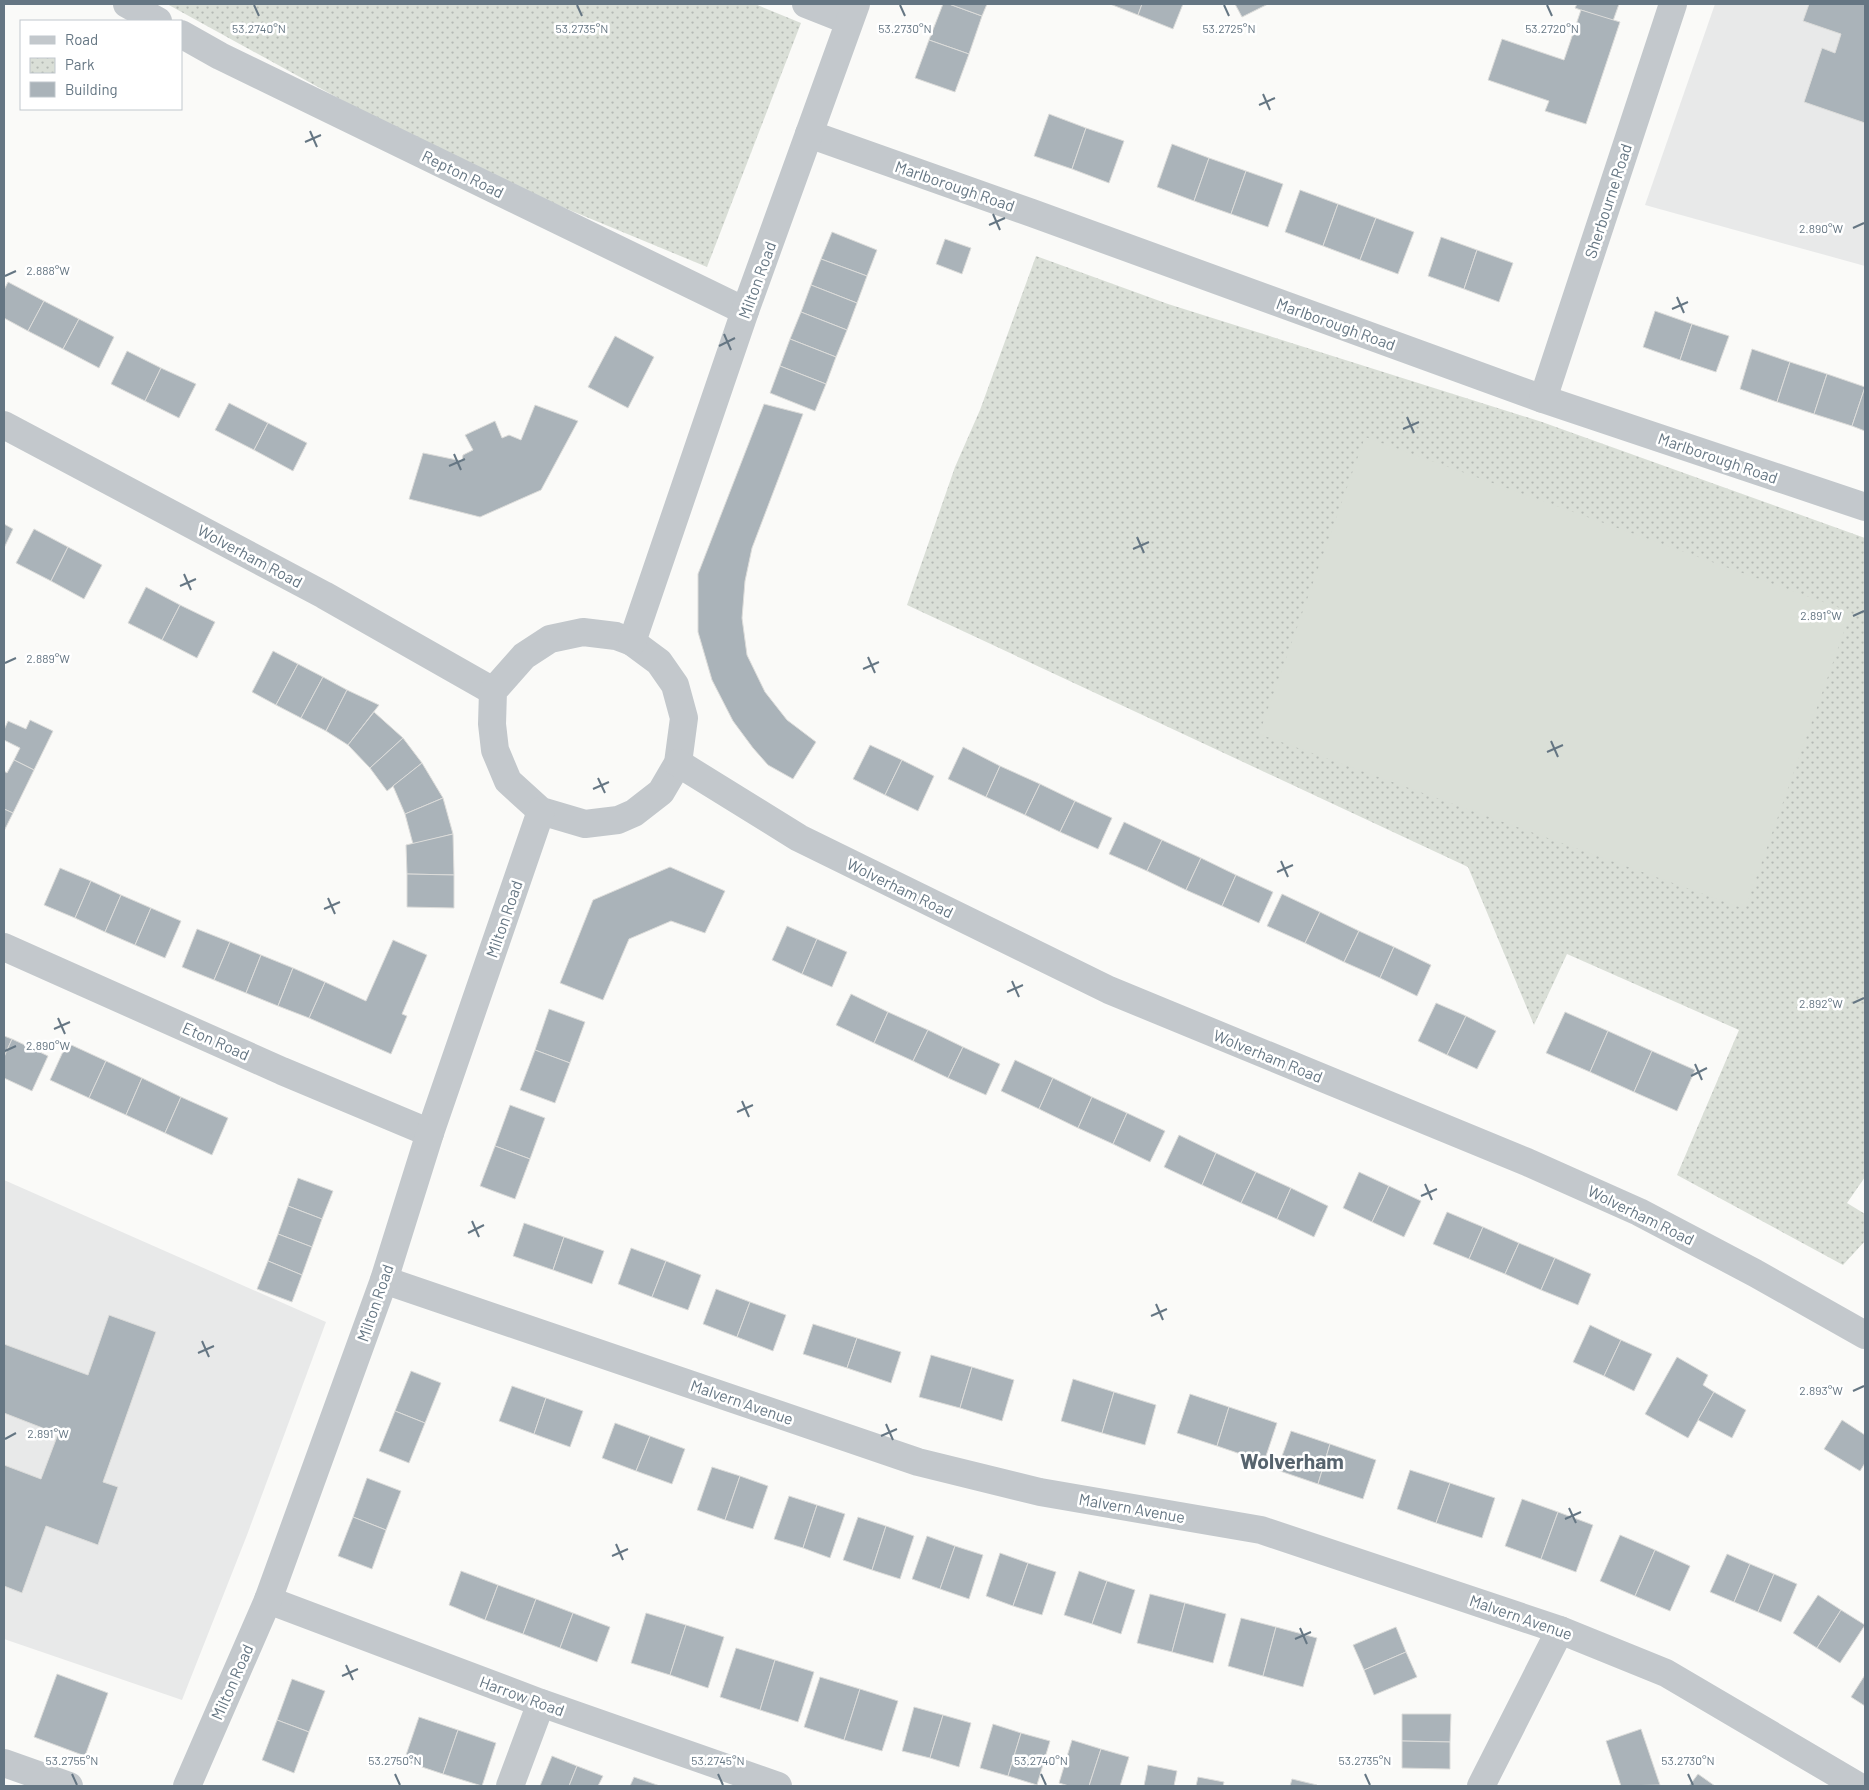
<svg xmlns="http://www.w3.org/2000/svg" width="1869" height="1790" viewBox="0 0 1869 1790" font-family="Barlow,sans-serif">
  <defs>
    <pattern id="park-dots" width="8" height="8" patternUnits="userSpaceOnUse" patternTransform="scale(1.25)"><rect width="8" height="8" fill="#dadfd7"/><path d="M2 2h.1M6 6h.1" fill="none" stroke="#b4b9b4" stroke-width="1.8" stroke-linecap="round"/></pattern>
  </defs>
  <rect width="100%" height="100%" fill="#fafaf8"/>
  <g fill="#e8e9e9">
    <path d="M1715,4H1865V266L1645,205Z"/>
    <path d="M4,1180L326,1322L247,1535L182,1700L4,1639Z"/>
  </g>
  <g fill="url(#park-dots)">
    <path d="M167,4H755L801,23L707,267L456,163Z"/>
    <path d="M1036,256L1168,304L1542,422L1865,538V1177L1847,1203L1865,1214V1241L1843,1265L1677,1175L1739,1030L1567,954L1534,1025L1468,867L907,605L955,467L980,410Z"/>
  </g>
  <path fill="#dadfd7" d="M1365,437L1851,612L1745,909L1259,734Z"/>
  <g fill="#aab3b9" stroke="#dcdcda">
    <path d="M943,4H949L982,16L969,54L929,40Z"/>
    <path d="M949,4H987L982,16Z"/>
    <path d="M1110,4H1142L1138,15Z"/>
    <path d="M1142,4H1183L1173,29L1138,15Z"/>
    <path d="M1235,4H1268L1242,17Z"/>
    <path d="M1577,4H1619L1613,21L1575,8Z"/>
    <path d="M1809,4H1865V123L1804,102L1822,48L1835,53L1841,34L1803,21Z"/>
    <path d="M1581,10L1620,22L1586,124L1545,111L1549,101L1488,80L1502,39L1564,60Z"/>
    <path d="M929,40L969,54L955,92L915,78Z"/>
    <path d="M1049,114L1086,128L1072,169L1034,156Z"/>
    <path d="M1086,128L1124,141L1109,183L1072,169Z"/>
    <path d="M1172,144L1209,158L1194,201L1157,187Z"/>
    <path d="M1209,158L1246,171L1231,214L1194,201Z"/>
    <path d="M1246,171L1283,184L1268,227L1231,214Z"/>
    <path d="M1300,190L1338,204L1323,246L1285,232Z"/>
    <path d="M1338,204L1376,218L1360,260L1323,246Z"/>
    <path d="M1376,218L1414,232L1398,274L1360,260Z"/>
    <path d="M832,232L877,250L867,276L821,259Z"/>
    <path d="M1441,237L1477,250L1464,289L1428,276Z"/>
    <path d="M945,239L971,248L962,274L936,264Z"/>
    <path d="M1477,250L1513,263L1499,302L1464,289Z"/>
    <path d="M821,259L867,276L857,303L811,285Z"/>
    <path d="M8,282L44,301L28,331L4,318V290Z"/>
    <path d="M811,285L857,303L847,330L801,312Z"/>
    <path d="M44,301L79,319L63,349L28,331Z"/>
    <path d="M1655,311L1692,324L1680,360L1643,347Z"/>
    <path d="M801,312L847,330L836,357L790,339Z"/>
    <path d="M79,319L114,337L99,368L63,349Z"/>
    <path d="M1692,324L1729,336L1716,372L1680,360Z"/>
    <path d="M615,336L654,357L628,408L588,387Z"/>
    <path d="M790,339L836,357L826,384L780,366Z"/>
    <path d="M1752,349L1790,362L1777,402L1740,389Z"/>
    <path d="M127,351L161,368L145,401L111,384Z"/>
    <path d="M1790,362L1827,374L1814,414L1777,402Z"/>
    <path d="M780,366L826,384L815,411L770,393Z"/>
    <path d="M161,368L196,384L179,418L145,401Z"/>
    <path d="M1827,374L1865,387L1852,426L1814,414Z"/>
    <path d="M1865,387V431L1852,426Z"/>
    <path d="M229,403L268,423L254,450L215,430Z"/>
    <path d="M764,404L803,414L752,548L745,581L742,618L747,655L765,692L787,720L816,742L793,779L768,765L753,748L733,721L712,680L698,632V574Z"/>
    <path d="M535,405L578,421L541,490L480,517L409,499L423,453L462,461L463,455L473,450L465,435L495,421L502,438L509,435L521,440Z"/>
    <path d="M268,423L307,443L293,471L254,450Z"/>
    <path d="M4,524L13,529L4,548Z"/>
    <path d="M34,529L68,547L51,581L16,563Z"/>
    <path d="M68,547L102,565L84,599L51,581Z"/>
    <path d="M146,587L180,605L162,640L128,623Z"/>
    <path d="M180,605L215,622L197,658L162,640Z"/>
    <path d="M273,651L298,664L276,705L252,692Z"/>
    <path d="M298,664L323,677L301,718L276,705Z"/>
    <path d="M323,677L347,690L326,731L301,718Z"/>
    <path d="M347,690L379,705L348,745L326,731Z"/>
    <path d="M374,712L403,738L370,768L348,745Z"/>
    <path d="M30,720L53,731L34,770L14,760L20,748L4,740V730L8,721L26,729Z"/>
    <path d="M403,738L422,763L387,791L370,768Z"/>
    <path d="M870,745L902,760L885,795L853,779Z"/>
    <path d="M963,747L1000,766L986,797L948,779Z"/>
    <path d="M14,760L34,770L13,813L4,809V771L7,773Z"/>
    <path d="M902,760L934,776L918,811L885,795Z"/>
    <path d="M422,763L443,798L405,814L393,786Z"/>
    <path d="M1000,766L1040,784L1025,815L986,797Z"/>
    <path d="M1040,784L1075,801L1060,832L1025,815Z"/>
    <path d="M443,798L453,834L413,844L405,814Z"/>
    <path d="M1075,801L1112,818L1098,849L1060,832Z"/>
    <path d="M4,809L13,813L4,831Z"/>
    <path d="M1124,822L1162,840L1147,871L1109,854Z"/>
    <path d="M453,834L454,875L407,874L406,845Z"/>
    <path d="M1162,840L1201,858L1186,890L1147,871Z"/>
    <path d="M1201,858L1236,875L1222,906L1186,890Z"/>
    <path d="M670,867L725,891L705,933L671,921L629,939L603,1000L560,983L593,900Z"/>
    <path d="M60,868L91,881L75,918L44,905Z"/>
    <path d="M407,874L454,875V908L407,907Z"/>
    <path d="M1236,875L1273,892L1259,923L1222,906Z"/>
    <path d="M91,881L121,895L105,932L75,918Z"/>
    <path d="M1282,894L1320,912L1305,943L1267,926Z"/>
    <path d="M121,895L151,908L135,945L105,932Z"/>
    <path d="M151,908L181,921L165,958L135,945Z"/>
    <path d="M1320,912L1359,931L1344,962L1305,943Z"/>
    <path d="M787,926L817,939L802,974L772,960Z"/>
    <path d="M197,929L230,942L214,980L182,967Z"/>
    <path d="M1359,931L1394,947L1380,978L1344,962Z"/>
    <path d="M817,939L847,952L832,987L802,974Z"/>
    <path d="M393,940L427,955L402,1014L407,1016L391,1054L309,1018L325,982L366,1001Z"/>
    <path d="M230,942L261,955L246,993L214,980Z"/>
    <path d="M1394,947L1431,965L1417,996L1380,978Z"/>
    <path d="M261,955L293,968L278,1006L246,993Z"/>
    <path d="M293,968L325,982L309,1018L278,1006Z"/>
    <path d="M851,994L888,1012L874,1043L836,1025Z"/>
    <path d="M1436,1003L1466,1016L1447,1055L1418,1041Z"/>
    <path d="M549,1009L585,1022L570,1063L535,1050Z"/>
    <path d="M888,1012L928,1030L913,1061L874,1043Z"/>
    <path d="M1565,1012L1608,1031L1590,1072L1546,1053Z"/>
    <path d="M1466,1016L1496,1031L1477,1069L1447,1055Z"/>
    <path d="M928,1030L963,1047L948,1078L913,1061Z"/>
    <path d="M1608,1031L1652,1051L1634,1092L1590,1072Z"/>
    <path d="M4,1036L12,1039L4,1057Z"/>
    <path d="M12,1039L48,1056L32,1091L4,1078V1057Z"/>
    <path d="M67,1043L106,1061L89,1098L50,1080Z"/>
    <path d="M963,1047L1000,1064L986,1095L948,1078Z"/>
    <path d="M535,1050L570,1063L555,1103L520,1090Z"/>
    <path d="M1652,1051L1695,1070L1677,1111L1634,1092Z"/>
    <path d="M1015,1060L1053,1078L1039,1109L1001,1091Z"/>
    <path d="M106,1061L142,1078L126,1115L89,1098Z"/>
    <path d="M142,1078L181,1097L165,1133L126,1115Z"/>
    <path d="M1053,1078L1092,1097L1078,1128L1039,1109Z"/>
    <path d="M181,1097L228,1118L212,1155L165,1133Z"/>
    <path d="M1092,1097L1127,1113L1113,1144L1078,1128Z"/>
    <path d="M510,1105L545,1118L530,1159L495,1146Z"/>
    <path d="M1127,1113L1165,1131L1150,1162L1113,1144Z"/>
    <path d="M1179,1135L1216,1153L1202,1185L1164,1167Z"/>
    <path d="M495,1146L530,1159L515,1199L480,1186Z"/>
    <path d="M1216,1153L1256,1172L1241,1203L1202,1185Z"/>
    <path d="M1256,1172L1291,1188L1277,1219L1241,1203Z"/>
    <path d="M1359,1172L1389,1186L1372,1222L1343,1208Z"/>
    <path d="M298,1178L333,1191L322,1219L288,1206Z"/>
    <path d="M1389,1186L1421,1201L1404,1237L1372,1222Z"/>
    <path d="M1291,1188L1328,1206L1314,1237L1277,1219Z"/>
    <path d="M288,1206L322,1219L312,1247L278,1234Z"/>
    <path d="M1447,1212L1483,1227L1469,1259L1433,1244Z"/>
    <path d="M524,1223L564,1237L553,1270L513,1256Z"/>
    <path d="M1483,1227L1519,1243L1505,1274L1469,1259Z"/>
    <path d="M278,1234L312,1247L302,1275L268,1261Z"/>
    <path d="M564,1237L604,1251L592,1284L553,1270Z"/>
    <path d="M1519,1243L1555,1258L1541,1290L1505,1274Z"/>
    <path d="M631,1248L666,1261L652,1297L618,1284Z"/>
    <path d="M1555,1258L1591,1274L1578,1305L1541,1290Z"/>
    <path d="M268,1261L302,1275L292,1302L257,1289Z"/>
    <path d="M666,1261L701,1275L688,1310L652,1297Z"/>
    <path d="M716,1289L750,1302L737,1337L703,1324Z"/>
    <path d="M750,1302L786,1315L773,1351L737,1337Z"/>
    <path d="M109,1315L156,1332L103,1482L118,1487L98,1545L46,1526L22,1593L4,1586V1465L41,1479L58,1434L4,1413V1344L88,1375Z"/>
    <path d="M813,1324L857,1338L847,1368L803,1354Z"/>
    <path d="M1590,1325L1621,1340L1604,1376L1573,1362Z"/>
    <path d="M857,1338L901,1352L891,1383L847,1368Z"/>
    <path d="M1621,1340L1652,1354L1634,1391L1604,1376Z"/>
    <path d="M931,1355L972,1367L960,1408L919,1397Z"/>
    <path d="M1677,1357L1708,1375L1703,1385L1714,1392L1688,1438L1645,1414Z"/>
    <path d="M972,1367L1014,1380L1002,1421L960,1408Z"/>
    <path d="M411,1371L441,1383L425,1423L395,1411Z"/>
    <path d="M1073,1379L1114,1392L1102,1433L1061,1421Z"/>
    <path d="M512,1386L546,1398L534,1434L499,1421Z"/>
    <path d="M1114,1392L1156,1405L1145,1445L1102,1433Z"/>
    <path d="M1714,1392L1746,1410L1732,1438L1698,1420Z"/>
    <path d="M1190,1394L1229,1407L1217,1446L1177,1433Z"/>
    <path d="M546,1398L583,1411L570,1447L534,1434Z"/>
    <path d="M1229,1407L1277,1423L1264,1462L1217,1446Z"/>
    <path d="M395,1411L425,1423L409,1463L379,1451Z"/>
    <path d="M1842,1420L1865,1435V1463L1860,1471L1824,1449Z"/>
    <path d="M615,1423L650,1436L636,1471L602,1458Z"/>
    <path d="M1291,1431L1330,1444L1318,1484L1277,1470Z"/>
    <path d="M650,1436L685,1449L672,1484L636,1471Z"/>
    <path d="M1330,1444L1376,1460L1363,1499L1318,1484Z"/>
    <path d="M712,1467L740,1476L725,1520L697,1510Z"/>
    <path d="M1410,1470L1450,1483L1436,1523L1397,1509Z"/>
    <path d="M740,1476L768,1486L753,1529L725,1520Z"/>
    <path d="M367,1478L401,1491L386,1530L353,1517Z"/>
    <path d="M1450,1483L1495,1498L1482,1538L1436,1523Z"/>
    <path d="M789,1496L817,1505L803,1548L774,1539Z"/>
    <path d="M1522,1499L1558,1512L1541,1559L1505,1546Z"/>
    <path d="M817,1505L845,1514L830,1558L803,1548Z"/>
    <path d="M1558,1512L1593,1525L1576,1572L1541,1559Z"/>
    <path d="M353,1517L386,1530L372,1569L338,1556Z"/>
    <path d="M858,1517L886,1526L872,1570L843,1560Z"/>
    <path d="M886,1526L914,1536L900,1579L872,1570Z"/>
    <path d="M1620,1535L1655,1550L1635,1596L1600,1581Z"/>
    <path d="M927,1536L955,1546L940,1589L912,1579Z"/>
    <path d="M955,1546L983,1555L969,1599L940,1589Z"/>
    <path d="M1655,1550L1690,1566L1670,1611L1635,1596Z"/>
    <path d="M1000,1553L1028,1563L1013,1606L986,1596Z"/>
    <path d="M1727,1554L1750,1564L1734,1602L1710,1592Z"/>
    <path d="M1028,1563L1056,1572L1042,1615L1013,1606Z"/>
    <path d="M1750,1564L1774,1574L1758,1612L1734,1602Z"/>
    <path d="M461,1571L498,1585L485,1620L449,1605Z"/>
    <path d="M1079,1571L1107,1581L1092,1624L1064,1615Z"/>
    <path d="M1774,1574L1797,1584L1781,1622L1758,1612Z"/>
    <path d="M1107,1581L1135,1590L1121,1634L1092,1624Z"/>
    <path d="M498,1585L536,1599L523,1634L485,1620Z"/>
    <path d="M1150,1594L1185,1603L1172,1652L1137,1643Z"/>
    <path d="M1818,1595L1841,1610L1817,1648L1793,1633Z"/>
    <path d="M536,1599L573,1613L560,1648L523,1634Z"/>
    <path d="M1185,1603L1226,1614L1213,1663L1172,1652Z"/>
    <path d="M1841,1610L1865,1625L1840,1663L1817,1648Z"/>
    <path d="M573,1613L610,1627L597,1662L560,1648Z"/>
    <path d="M646,1613L686,1625L670,1675L631,1663Z"/>
    <path d="M1241,1618L1276,1627L1263,1676L1228,1666Z"/>
    <path d="M686,1625L724,1637L708,1688L670,1675Z"/>
    <path d="M1276,1627L1317,1638L1303,1687L1263,1676Z"/>
    <path d="M1396,1627L1406,1652L1364,1670L1353,1645Z"/>
    <path d="M736,1648L775,1660L760,1710L720,1697Z"/>
    <path d="M1406,1652L1417,1677L1374,1695L1364,1670Z"/>
    <path d="M775,1660L814,1672L798,1722L760,1710Z"/>
    <path d="M57,1674L108,1693L85,1756L34,1737Z"/>
    <path d="M1865,1675V1706L1851,1697Z"/>
    <path d="M820,1677L860,1689L844,1740L804,1727Z"/>
    <path d="M292,1679L325,1691L309,1732L277,1720Z"/>
    <path d="M860,1689L898,1701L882,1751L844,1740Z"/>
    <path d="M914,1707L943,1715L930,1758L902,1751Z"/>
    <path d="M1402,1714H1451L1450,1742L1402,1741Z"/>
    <path d="M943,1715L971,1723L959,1767L930,1758Z"/>
    <path d="M419,1717L458,1730L443,1774L404,1761Z"/>
    <path d="M277,1720L309,1732L294,1773L262,1760Z"/>
    <path d="M993,1724L1021,1733L1008,1776L980,1768Z"/>
    <path d="M1641,1729L1660,1785L1621,1786L1606,1741Z"/>
    <path d="M458,1730L496,1743L482,1786L443,1774Z"/>
    <path d="M1021,1733L1050,1741L1037,1785L1008,1776Z"/>
    <path d="M1072,1740L1101,1749L1089,1786H1069L1059,1783Z"/>
    <path d="M1402,1741L1450,1742V1769L1402,1768Z"/>
    <path d="M1101,1749L1129,1757L1120,1786H1089Z"/>
    <path d="M552,1756L577,1766L569,1786H540Z"/>
    <path d="M1148,1765L1177,1771L1174,1786H1144Z"/>
    <path d="M577,1766L603,1776L598,1786H569Z"/>
    <path d="M1698,1774L1715,1786H1689Z"/>
    <path d="M634,1777L660,1786H630Z"/>
    <path d="M1198,1777L1224,1782L1223,1786H1196Z"/>
    <path d="M1292,1779L1317,1785V1786H1290Z"/>
  </g>
  <g fill="none" stroke-linecap="round" stroke-linejoin="round">
    <g stroke="#c3c8cc" stroke-width="28">
      <path d="M127,4L158,21"/>
      <path d="M806,4L849,21"/>
      <path d="M181,34L220,56L745,311"/>
      <path d="M809,134L1032,213L1543,399L1865,507"/>
      <path d="M1543,399L1673,4"/>
      <path d="M4,425L324,595L493,691"/>
      <path d="M583,632L616,636L632,642L659,662L675,685L684,718L678,763L661,792L634,813L618,820L585,824L541,811L508,781L495,750L492,724L493,691L524,656L550,639Z"/>
      <path d="M632,642L745,311L856,4"/>
      <path d="M678,763L799,838L1109,990L1527,1162L1639,1212L1755,1273L1865,1335"/>
      <path d="M4,947L282,1071L430,1133"/>
      <path d="M384,1280L918,1462L1040,1492L1261,1530L1560,1630L1666,1673L1858,1786"/>
      <path d="M268,1600L541,1703L778,1786"/>
      <path d="M4,1763L69,1786"/>
      <path d="M187,1786L268,1600L301,1509L384,1280L430,1133L541,811"/>
      <path d="M510,1786L541,1703"/>
      <path d="M1481,1786L1560,1630"/>
    </g>
  </g>
  <path fill="none" stroke="#657683" stroke-width="2" d="M254,5L259,16M577,5L582,16M900,5L905,16M1224,5L1229,16M1547,5L1552,16M1263,94L1270,110M1259,105L1275,98M310,131L317,147M305,142L321,135M993,214L1000,230M989,225L1005,218M1853,228L1864,223M5,276L16,271M1677,297L1684,313M1672,309L1688,302M724,334L731,350M719,346L735,338M1407,417L1414,433M1403,429L1419,422M454,454L461,470M449,466L465,459M1137,537L1144,553M1133,549L1149,542M184,574L191,590M180,586L196,579M1853,616L1864,611M868,657L875,673M5,663L16,658M863,669L879,662M1551,741L1558,757M1547,752L1563,745M598,778L605,793M593,789L609,782M1281,861L1288,877M1277,872L1293,865M328,898L335,914M324,909L340,902M1012,981L1019,997M1007,992L1023,985M1853,1003L1864,998M58,1018L65,1034M54,1029L70,1022M5,1051L16,1046M1695,1064L1702,1080M1691,1076L1707,1068M742,1101L749,1117M737,1112L753,1105M1425,1184L1432,1200M1421,1196L1437,1189M472,1221L479,1237M468,1233L484,1225M1156,1304L1163,1320M1151,1316L1167,1309M202,1341L209,1357M198,1353L214,1346M1853,1391L1864,1386M886,1424L893,1440M881,1436L897,1429M5,1439L16,1433M1569,1508L1576,1523M1565,1519L1581,1512M616,1544L623,1560M612,1556L628,1549M1300,1628L1307,1644M1295,1639L1311,1632M346,1665L353,1680M342,1676L358,1669M72,1774L77,1785M395,1774L400,1785M718,1774L723,1785M1041,1774L1046,1785M1365,1774L1370,1785M1688,1774L1693,1785"/>
  <g text-anchor="middle" stroke-width="5" stroke-linejoin="round" paint-order="stroke">
    <g font-size="16" fill="#657683" stroke="#fff">
      <text transform="translate(463 174) rotate(26)" y="6">Repton Road</text>
      <text transform="translate(955 186) rotate(19)" y="6">Marlborough Road</text>
      <text transform="translate(1608 201) rotate(-72)" y="6">Sherbourne Road</text>
      <text transform="translate(757 280) rotate(-70)" y="6">Milton Road</text>
      <text transform="translate(1336 324) rotate(20)" y="6">Marlborough Road</text>
      <text transform="translate(1718 458) rotate(19)" y="6">Marlborough Road</text>
      <text transform="translate(250 556) rotate(28)" y="6">Wolverham Road</text>
      <text transform="translate(900 888) rotate(26)" y="6">Wolverham Road</text>
      <text transform="translate(504 919) rotate(-71)" y="6">Milton Road</text>
      <text transform="translate(216 1041) rotate(24)" y="6">Eton Road</text>
      <text transform="translate(1268 1056) rotate(22)" y="6">Wolverham Road</text>
      <text transform="translate(1641 1215) rotate(26)" y="6">Wolverham Road</text>
      <text transform="translate(375 1303) rotate(-71)" y="6">Milton Road</text>
      <text transform="translate(742 1402) rotate(19)" y="6">Malvern Avenue</text>
      <text transform="translate(1132 1508) rotate(10)" y="6">Malvern Avenue</text>
      <text transform="translate(1521 1617) rotate(19)" y="6">Malvern Avenue</text>
      <text transform="translate(232 1682) rotate(-66)" y="6">Milton Road</text>
      <text transform="translate(522 1696) rotate(20)" y="6">Harrow Road</text>
    </g>
    <g font-size="21" font-weight="bold" fill="#57646e" stroke="#fff">
      <text x="1292" y="1469">Wolverham</text>
    </g>
  </g>
  <g font-size="12" text-anchor="middle" fill="#657683" stroke="#fff" stroke-width="5" stroke-linejoin="round" paint-order="stroke">
    <text x="259" y="33">53.2740°N</text>
    <text x="582" y="33">53.2735°N</text>
    <text x="905" y="33">53.2730°N</text>
    <text x="1229" y="33">53.2725°N</text>
    <text x="1552" y="33">53.2720°N</text>
    <text x="1821" y="233">2.890°W</text>
    <text x="48" y="275">2.888°W</text>
    <text x="1821" y="620">2.891°W</text>
    <text x="48" y="663">2.889°W</text>
    <text x="1821" y="1008">2.892°W</text>
    <text x="48" y="1050">2.890°W</text>
    <text x="1821" y="1395">2.893°W</text>
    <text x="48" y="1438">2.891°W</text>
    <text x="72" y="1765">53.2755°N</text>
    <text x="395" y="1765">53.2750°N</text>
    <text x="718" y="1765">53.2745°N</text>
    <text x="1041" y="1765">53.2740°N</text>
    <text x="1365" y="1765">53.2735°N</text>
    <text x="1688" y="1765">53.2730°N</text>
  </g>
  <rect width="1869" height="1790" fill="none" stroke="#657683" stroke-width="10"/>
  <rect x="20" y="20" width="162" height="90" fill="#ffffff" stroke="#c1c8cd"/>
  <rect x="30" y="36" width="25" height="8" fill="#c3c8cc" stroke="#c1c8cd"/>
  <text x="65" y="45" font-size="15" fill="#657683">Road</text>
  <rect x="30" y="58" width="25" height="15" fill="url(#park-dots)" stroke="#c1c8cd"/>
  <text x="65" y="70" font-size="15" fill="#657683">Park</text>
  <rect x="30" y="82" width="25" height="15" fill="#aab3b9" stroke="#c1c8cd"/>
  <text x="65" y="95" font-size="15" fill="#657683">Building</text>
</svg>
